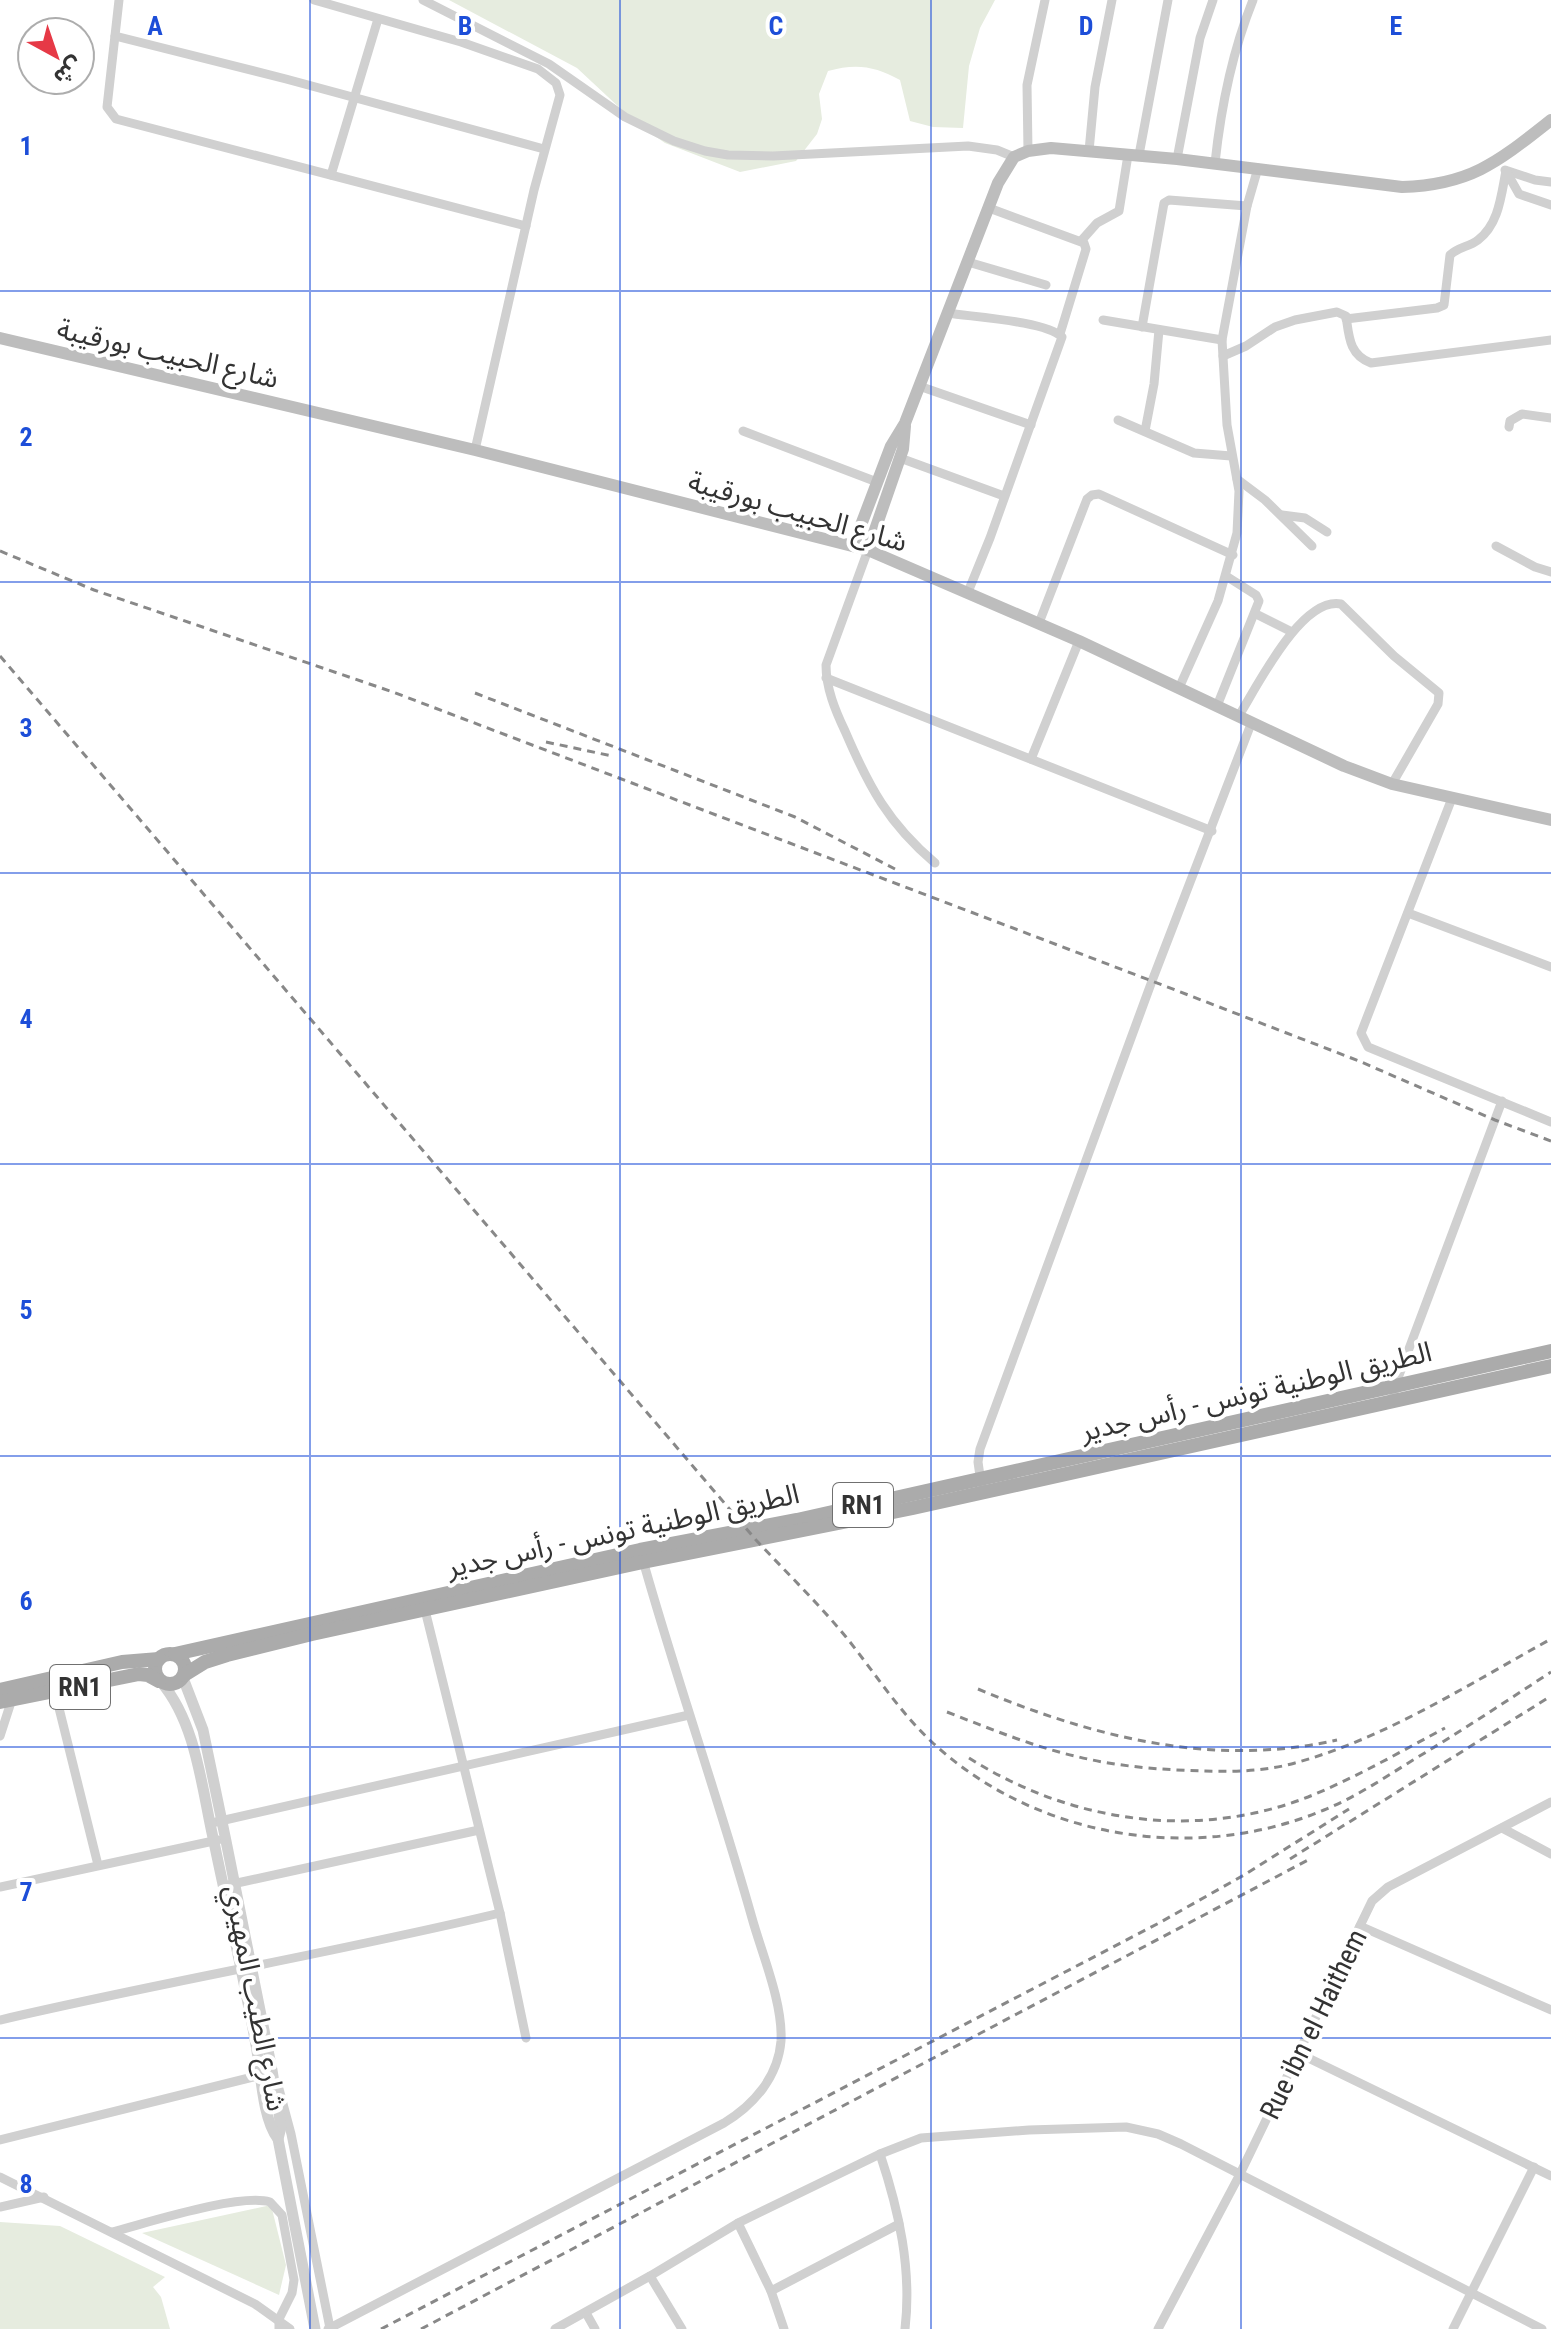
<svg xmlns="http://www.w3.org/2000/svg" width="1551" height="2329" viewBox="0 0 1551 2329" font-family="'Roboto Condensed','Noto Sans Arabic',sans-serif">
  <rect width="100%" height="100%" fill="#fff"/>
  <g fill="#e6ecdf">
    <path d="M449,0H995L980,28L969,66L963,128L933,127L910,121L900,80C875,66 856,63 828,71L819,94L822,119L817,134L796,161L740,172L665,143L637,124L577,68Z"/>
    <path d="M271,2205L286,2265L279,2295L142,2233Z"/>
    <path d="M0,2222L60,2226L165,2277L153,2287L161,2297L170,2329H0Z"/>
  </g>
  <g fill="none" stroke-linecap="round" stroke-linejoin="round">
    <g stroke="#d0d0d0" stroke-width="9">
      <path d="M119,0L107,107L116,119L526,226"/>
      <path d="M314,0L461,42L538,69L556,83L560,95L534,190L475,450"/>
      <path d="M423,0L549,64L625,117L674,141L705,151L728,155L773,156L968,146L997,150L1014,157"/>
      <path d="M115,36L286,79L544,149"/>
      <path d="M1028,151L1027,85L1045,0"/>
      <path d="M1089,151L1095,87L1112,0"/>
      <path d="M1139,155L1168,0"/>
      <path d="M1177,159L1200,38L1213,0"/>
      <path d="M1215,163C1221,107 1232,52 1253,0"/>
      <path d="M1505,170L1535,180L1551,182"/>
      <path d="M331,175L378,19"/>
      <path d="M989,208L1084,243L1086,249L1060,334"/>
      <path d="M1081,241L1097,223L1119,211L1128,155"/>
      <path d="M968,262L1046,285"/>
      <path d="M948,313C973,317 1046,321 1062,337L990,538L968,592"/>
      <path d="M1346,319L1437,308L1444,305L1450,255C1458,247 1469,247 1478,240C1499,224 1501,196 1506,171L1519,194L1551,205"/>
      <path d="M1103,320L1222,340"/>
      <path d="M1142,327L1164,203L1169,200L1247,206"/>
      <path d="M1223,356L1246,346L1275,327L1295,320L1337,312L1346,316C1349,336 1349,355 1371,363L1551,340"/>
      <path d="M919,386L1031,425"/>
      <path d="M1118,420L1194,453L1231,456"/>
      <path d="M1509,427L1510,421L1522,414L1551,418"/>
      <path d="M743,431L877,482"/>
      <path d="M1145,431L1154,384L1159,330"/>
      <path d="M900,458L1004,496"/>
      <path d="M1237,479L1265,500L1312,546"/>
      <path d="M1282,515L1305,518L1327,532"/>
      <path d="M1496,546L1535,567L1551,572"/>
      <path d="M868,550L826,665C826,688 835,710 845,731C869,787 888,823 935,863"/>
      <path d="M1256,614L1292,632"/>
      <path d="M1039,623L1087,499L1092,495L1099,494L1233,555"/>
      <path d="M826,678L1212,831"/>
      <path d="M1179,688L1218,601L1237,533L1239,491L1227,425L1222,340L1247,206L1258,168"/>
      <path d="M1217,706L1259,601L1256,595L1226,576"/>
      <path d="M1238,717C1256,689 1301,596 1341,604L1394,656L1439,693L1438,704L1392,784"/>
      <path d="M1031,759L1079,641"/>
      <path d="M1452,798L1361,1033L1368,1047L1551,1122"/>
      <path d="M1408,913L1551,967"/>
      <path d="M1393,1401L1395,1386L1502,1101"/>
      <path d="M981,1483L978,1462L980,1449L1152,981L1251,724"/>
      <path d="M425,1610L500,1913L526,2038"/>
      <path d="M55,1692L98,1865"/>
      <path d="M0,1736L12,1699"/>
      <path d="M216,1822L689,1715"/>
      <path d="M1502,1828L1551,1854"/>
      <path d="M228,1885L479,1830"/>
      <path d="M0,1887L218,1840"/>
      <path d="M1360,1926L1551,2010"/>
      <path d="M0,2020C166,1981 334,1953 500,1913"/>
      <path d="M1298,2053L1551,2176"/>
      <path d="M279,2089L291,2134L330,2328"/>
      <path d="M0,2140L261,2075"/>
      <path d="M880,2154C899,2211 912,2269 905,2329"/>
      <path d="M0,2177L255,2304L290,2329"/>
      <path d="M0,2207L44,2197"/>
      <path d="M738,2223L771,2291L784,2329"/>
      <path d="M112,2232C147,2223 239,2193 270,2202L282,2215L294,2280L292,2293L279,2319V2329"/>
      <path d="M650,2276L682,2329"/>
      <path d="M771,2291L899,2224"/>
      <path d="M586,2313L595,2329"/>
      <path d="M328,2329L724,2123C754,2105 778,2077 781,2041C783,2003 762,1954 752,1918C718,1797 676,1678 642,1557"/>
      <path d="M555,2329L650,2276L738,2223L880,2154L921,2138L1029,2130L1126,2127L1158,2134L1181,2144L1542,2329"/>
      <path d="M1158,2329L1239,2176L1372,1901L1388,1887L1551,1802"/>
      <path d="M1453,2329L1534,2167"/>
    </g>
    <g stroke="#d0d0d0" stroke-width="11">
      <path d="M183,1678L203,1730L226,1841L272,2070L281,2127L278,2139"/>
      <path d="M161,1682C197,1724 202,1791 214,1842C228,1910 244,1977 256,2045C261,2071 262,2118 278,2139L315,2329"/>
    </g>
    <g stroke="#bdbdbd" stroke-width="12">
      <path d="M0,338L475,450L868,550L1079,641L1344,766L1392,784L1551,820"/>
      <path d="M853,546L891,446L905,423L998,183L1014,157L1028,151L1051,148L1177,159L1402,187C1471,185 1499,161 1551,120"/>
      <path d="M868,550L903,449L905,426"/>
    </g>
    <g stroke="#ababab" stroke-width="14">
      <circle cx="170" cy="1669" r="15"/>
      <path d="M175,1654L640,1550L797,1520L1551,1351"/>
      <path d="M184,1675L205,1662L227,1655L312,1634L643,1562L913,1508L1551,1366"/>
      <path d="M0,1690L122,1662L159,1659"/>
      <path d="M0,1702L139,1674L148,1675L159,1681"/>
    </g>
    <g stroke="#888" stroke-width="3" stroke-dasharray="8 6" stroke-linecap="butt">
      <path d="M0,551L94,590L393,692L1152,981L1359,1061L1495,1120L1551,1141"/>
      <path d="M0,656L756,1540C786,1572 818,1603 846,1637C875,1673 900,1713 934,1744C1038,1839 1195,1864 1324,1810C1356,1797 1384,1778 1413,1760C1460,1732 1505,1702 1551,1672"/>
      <path d="M475,693L795,817L895,869"/>
      <path d="M546,742L612,756"/>
      <path d="M978,1689C1093,1737 1213,1768 1337,1740"/>
      <path d="M947,1712C991,1729 1034,1747 1079,1757C1120,1767 1164,1770 1205,1771C1236,1772 1266,1771 1295,1763C1386,1738 1469,1684 1551,1639"/>
      <path d="M969,1758C1070,1822 1195,1841 1308,1797C1355,1778 1400,1752 1445,1728"/>
      <path d="M1290,1859L1551,1696"/>
      <path d="M381,2329L1159,1923L1244,1875L1349,1809"/>
      <path d="M421,2329L1308,1860"/>
    </g>
  </g>
  <path fill="none" stroke="#1d4ed8" stroke-width="2" stroke-opacity="0.55" d="M310,0V2329M620,0V2329M931,0V2329M1241,0V2329M0,291H1551M0,582H1551M0,873H1551M0,1164H1551M0,1456H1551M0,1747H1551M0,2038H1551"/>
  <g text-anchor="middle" stroke-width="8" stroke-linejoin="round" paint-order="stroke">
    <g fill="#fff" stroke="#707070" stroke-width="2">
      <rect x="833" y="1483" width="60" height="44" rx="6"/>
      <rect x="50" y="1665" width="60" height="44" rx="6"/>
    </g>
    <g font-size="26" font-weight="bold" fill="#333">
      <text x="863" y="1514">RN1</text>
      <text x="80" y="1696">RN1</text>
    </g>
    <g font-size="28" fill="#333" stroke="#fff">
      <text transform="translate(168 353) rotate(13)" y="10">شارع الحبيب بورقيبة</text>
      <text transform="translate(798 511) rotate(16)" y="10">شارع الحبيب بورقيبة</text>
      <text transform="translate(1256 1391) rotate(-13)" y="10">الطريق الوطنية تونس - رأس جدير</text>
      <text transform="translate(623 1530) rotate(-12)" y="10">الطريق الوطنية تونس - رأس جدير</text>
      <text transform="translate(256 1998) rotate(79)" y="10">شارع الطيب المهيري</text>
      <text transform="translate(1313 2024) rotate(-64)" y="10">Rue ibn el Haithem</text>
    </g>
  </g>
  <g font-size="26" text-anchor="middle" font-weight="bold" fill="#1d4ed8" stroke="#fff" stroke-width="8" stroke-linejoin="round" paint-order="stroke">
    <text x="155" y="35">A</text>
    <text x="465" y="35">B</text>
    <text x="776" y="35">C</text>
    <text x="1086" y="35">D</text>
    <text x="1396" y="35">E</text>
    <text x="26" y="155">1</text>
    <text x="26" y="446">2</text>
    <text x="26" y="737">3</text>
    <text x="26" y="1028">4</text>
    <text x="26" y="1319">5</text>
    <text x="26" y="1610">6</text>
    <text x="26" y="1901">7</text>
    <text x="26" y="2193">8</text>
  </g>
  <g transform="translate(56 56) rotate(140)"><circle r="38" fill="#ffffff" stroke="#adadad" stroke-width="2"/>
  <path d="M0-6L14 30L0 20L-14 30Z" fill="#e63946"/>
  <text y="-12" font-size="22" font-weight="bold" text-anchor="middle" fill="#333333">ش</text>
  </g>
</svg>
